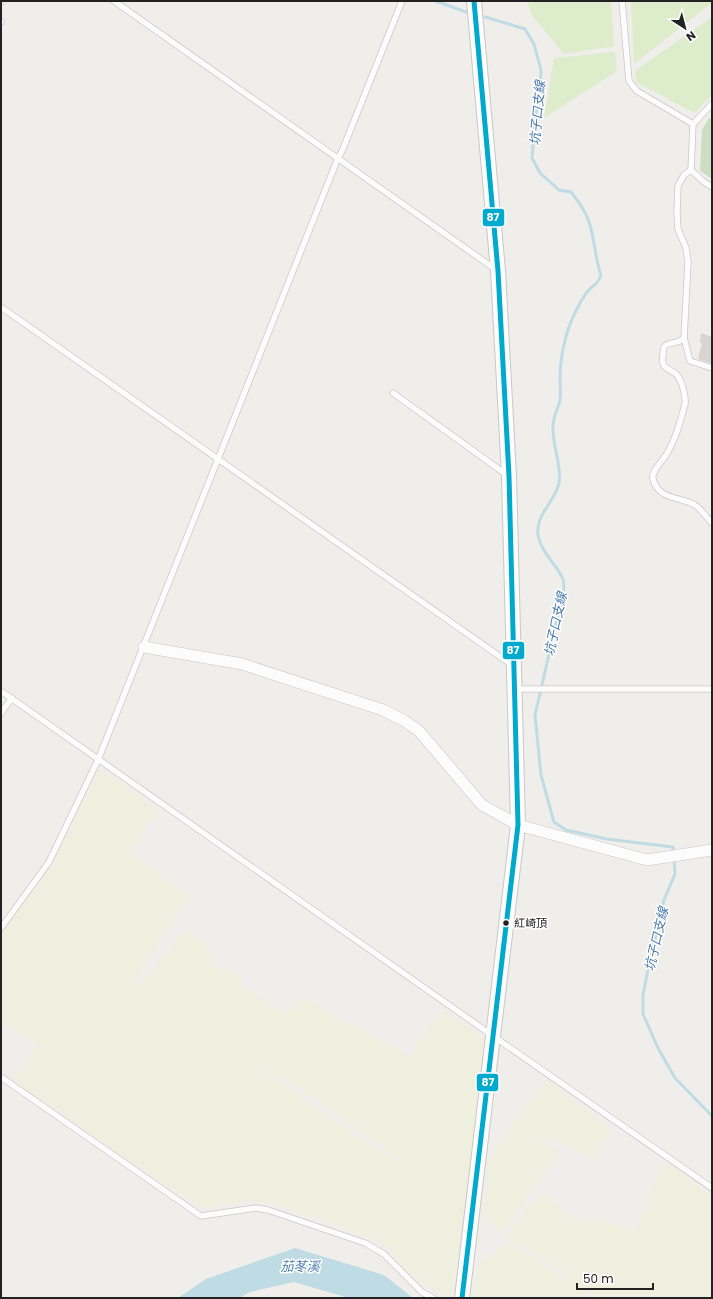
<svg xmlns="http://www.w3.org/2000/svg" width="713" height="1299" viewBox="0 0 713 1299" font-family="Poppins,'Noto Sans TC',sans-serif">
  <rect width="100%" height="100%" fill="#f0eeeb"/>
  <g fill="#efefdf" fill-rule="evenodd">
    <path d="M100,769L158,809L129,852L189,897L133,979L141,985L186,930L205,944L213,959V968L241,973V986L266,1002L289,1013L302,996L342,1023L344,1020L409,1057L443,1009L486,1041L466,1207L450,1298L425,1284L405,1269L386,1244L358,1235L327,1221L297,1213L273,1203L247,1201L203,1209L172,1188L138,1167L44,1101L13,1082L39,1045L1,1021V935L52,862ZM261,1066L297,1086L405,1164L381,1152L314,1107Z"/>
    <path d="M547,1078L571,1098L611,1128L595,1160L547,1136L542,1142L559,1151L503,1232L485,1219L487,1162Z"/>
    <path d="M665,1162L712,1194V1298H598L572,1283L592,1298H474L479,1265L511,1242L568,1281L570,1277L540,1256L507,1236L540,1194L565,1212L578,1219L600,1220L635,1230Z"/>
  </g>
  <g fill="#ddeccb">
    <path d="M527,1H611L614,46L564,54L531,14Z"/>
    <path d="M631,1H712V3L634,64Z"/>
    <path d="M712,17V95L695,113L636,82L635,71Z"/>
    <path d="M615,52L617,71L544,118L554,58Z"/>
  </g>
  <path fill="#cbdec1" d="M709,118L712,120V179L700,171L702,130Z"/>
  <path fill="#bfdbe3" d="M295,1248L384,1275L413,1298H349L294,1282L250,1292L239,1298H178L206,1279Z"/>
  <g fill="none" stroke-linecap="round" stroke-linejoin="round">
    <g stroke="#bfdbe3" stroke-width="3">
      <path d="M436,1L466,12"/>
      <path d="M485,17L525,29L534,44L541,70L540,93L535,118L532,158L540,173L559,190L571,192C579,202 587,213 590,225C595,241 595,259 601,275C597,286 595,283 588,291C584,295 580,303 577,309C566,329 561,353 560,376C560,383 561,392 560,400C558,409 553,417 553,426C552,446 562,465 559,483C555,502 535,515 538,535C541,552 555,563 562,577C564,580 564,585 564,589L535,715L541,775L554,822L566,830L607,839L673,847V853"/>
      <path d="M674,859L675,874L664,900L648,969L643,995V1014L658,1048L675,1078L712,1116"/>
    </g>
  </g>
  <path fill="#d7d4d2" d="M701,333L712,337V364L698,359L702,343H700Z"/>
  <g fill="none" stroke-linecap="round" stroke-linejoin="round">
    <g stroke="#c9c8c7" stroke-width="7">
      <g id="service">
        <path d="M114,1L495,269"/>
        <path d="M622,1L629,81L637,91L693,124L691,170L684,175L678,186L677,213L678,229L686,248L688,262L684,338C678,345 669,341 665,346C663,348 663,352 663,355C660,369 669,368 677,375C682,381 686,397 685,404C680,423 675,442 664,458C660,464 651,472 653,479C659,501 680,496 695,505C701,509 707,518 712,523"/>
        <path d="M1,2V1"/>
        <path d="M1,21V22"/>
        <path d="M693,124L712,104"/>
        <path d="M691,170L704,182L712,187"/>
        <path d="M1,307L512,665"/>
        <path d="M684,338L690,361L712,368"/>
        <path d="M393,393L507,475"/>
        <path d="M515,689H712"/>
        <path d="M1,691L493,1036L712,1188"/>
        <path d="M1,713L12,698"/>
        <path d="M1,928L49,862L98,760L338,158L342,151L402,1"/>
        <path d="M1,1077L201,1216L256,1208L268,1210L365,1243L384,1254L422,1292L433,1298"/>
      </g>
    </g>
    <g stroke="#c9c8c7" stroke-width="12">
      <path id="minor" d="M144,647L242,664L383,710L403,720L419,731L482,805L518,825L647,860L712,850"/>
    </g>
    <g stroke="#c9c8c7" stroke-width="16">
      <path id="tertiary" d="M462,1298L518,825L509,476L498,271L474,1"/>
    </g>
    <use href="#service" stroke="#fdfcfc" stroke-width="5.5"/>
    <use href="#minor" stroke="#fdfcfc" stroke-width="11"/>
    <use href="#tertiary" stroke="#fdfcfc" stroke-width="14"/>
    <g stroke="#fff" stroke-width="8">
      <path id="bus-1" d="M462,1298L518,825L509,476L498,271L474,1"/>
    </g>
    <use href="#bus-1" stroke="#00a9ce" stroke-width="5"/>
  </g>
  <circle fill="#222" stroke="#fff" stroke-width="1.5" cx="506" cy="923" r="3.5"/>
  <g text-anchor="middle" stroke-width="3" stroke-linejoin="round" paint-order="stroke">
    <g font-size="11" fill="#222" stroke="#fff" text-anchor="start">
      <text x="514" y="927">紅崎頂</text>
    </g>
    <g font-size="13" font-style="italic" fill="#4a7aab" stroke="#fff">
      <text transform="translate(537 113) rotate(-85)" y="5">坑子口支線</text>
      <text transform="translate(555 624) rotate(-78)" y="5">坑子口支線</text>
      <text transform="translate(656 939) rotate(-77)" y="5">坑子口支線</text>
      <text x="300" y="1271">茄苳溪</text>
    </g>
  </g>
  <g stroke="#fff" stroke-width="1.5">
    <rect x="482" y="208" width="23" height="19" rx="4" fill="#00a9ce"/>
    <rect x="502" y="641" width="23" height="19" rx="4" fill="#00a9ce"/>
    <rect x="476" y="1073" width="23" height="19" rx="4" fill="#00a9ce"/>
  </g>
  <g font-size="11" text-anchor="middle" font-weight="bold" fill="#fff">
    <text x="493" y="221">87</text>
    <text x="513" y="654">87</text>
    <text x="488" y="1086">87</text>
  </g>
  <rect width="713" height="1299" fill="none" stroke="#222222" stroke-width="4"/>
  <g transform="translate(685 28) rotate(144)" stroke="#ffffff" stroke-width="3" paint-order="stroke">
  <path d="M0-3L7 15L0 10L-7 15Z" fill="#222222"/>
  <text y="-6" font-size="11" font-weight="bold" text-anchor="middle" fill="#222222">N</text>
  </g>
  <path d="M577 1283v6h76v-6" fill="none" stroke="#222222" stroke-width="2"/>
  <text x="583" y="1283" font-size="12" fill="#222222" stroke="#ffffff" stroke-width="3" paint-order="stroke">50 m</text>
</svg>
